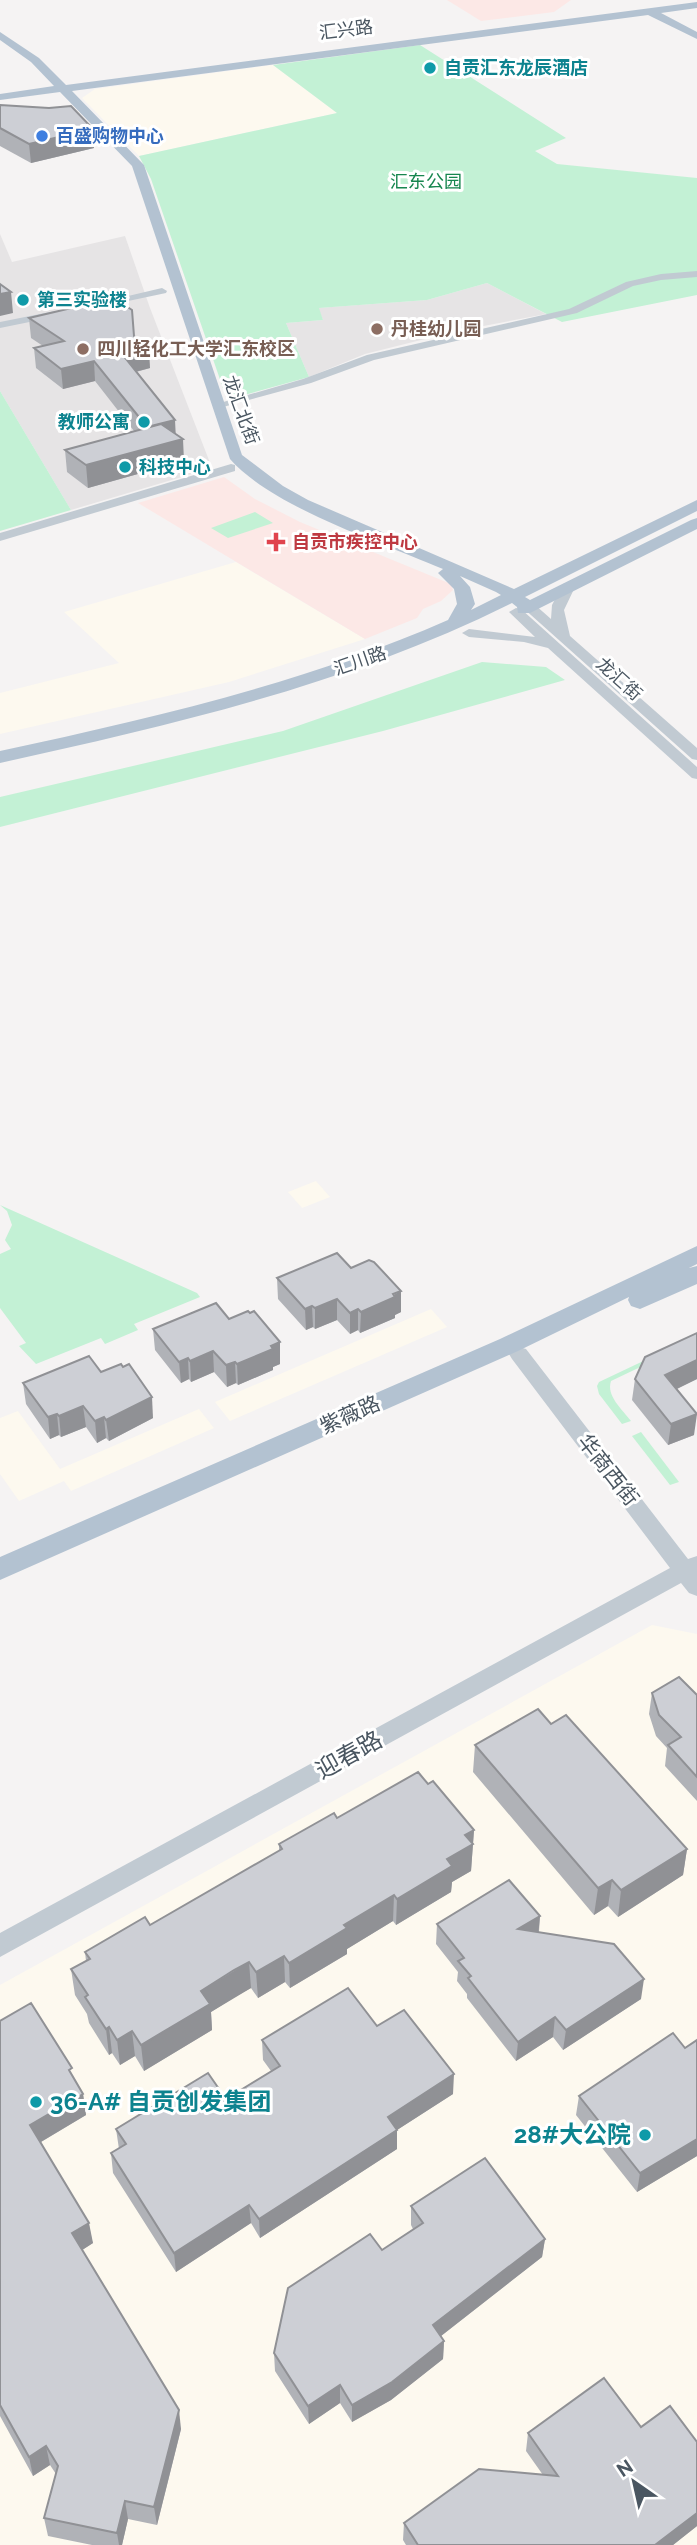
<svg xmlns="http://www.w3.org/2000/svg" width="697" height="2545" viewBox="0 0 697 2545" font-family="Raleway,'Noto Sans SC',sans-serif">
  <rect width="100%" height="100%" fill="#f5f3f3"/>
  <g fill="#fdf9ef">
    <path d="M273,65L337,113L139,156L82,98L95,89Z"/>
    <path d="M236,562L365,639L229,682L0,734V693L119,663L64,612Z"/>
    <path d="M316,1181L330,1197L302,1208L288,1192Z"/>
    <path d="M431,1309L447,1327L230,1421L215,1402Z"/>
    <path d="M199,1409L214,1428L71,1491L64,1481L19,1501L0,1474V1418L18,1411L60,1469Z"/>
    <path d="M652,1625L697,1634V2545H0V1985Z"/>
  </g>
  <g fill="#e6e4e5">
    <path d="M0,234L12,262L125,236L150,308L212,468L71,510L0,391Z"/>
    <path d="M487,283L546,314L457,331L365,354L309,377L286,323L323,320L318,308L427,300Z"/>
  </g>
  <g fill="#fce8e6">
    <path d="M447,0H571L554,12L481,21Z"/>
    <path d="M224,477L255,499L300,522L451,584L453,590L441,601L423,609L417,618L365,639L138,503Z"/>
  </g>
  <g fill="#c3f1d5">
    <path d="M420,45L566,138L535,151L557,164L697,178V295L562,322L487,283L427,300L319,308L323,320L286,323L309,377L241,396L225,394L151,179L139,156L337,113L273,65Z"/>
    <path d="M0,391L71,510L0,531Z"/>
    <path d="M255,512L273,523L228,538L211,528Z"/>
    <path d="M482,662L546,667L565,680L383,731L0,827V797L283,731Z"/>
    <path d="M0,1205L197,1293L200,1297L134,1324L138,1330L105,1344L101,1338L36,1364L19,1346L26,1343L0,1308V1254L11,1249L5,1240L12,1225L7,1211Z"/>
    <path d="M694,1337L697,1340L611,1381C606,1396 622,1409 631,1421L622,1424L599,1394L597,1386L599,1382Z"/>
    <path d="M641,1432L679,1482L670,1485L632,1436Z"/>
  </g>
  <g fill="none" stroke-linecap="round" stroke-linejoin="round">
    <g fill="#c1cad2" fill-rule="evenodd">
      <path d="M697,271V277L661,280L633,286L577,313L374,360L311,383L223,407L213,405L303,379L367,355L569,309L626,282L661,274Z"/>
      <path d="M162,288L167,291L166,293L95,308L90,305Z"/>
      <path d="M55,311L60,314L59,316L0,328V322Z"/>
      <path d="M231,464L235,465V471L0,541V533Z"/>
      <path d="M568,583L575,587L564,610L570,636L697,748V760L692,759L522,607L524,604H534L551,619L552,605L563,584Z"/>
      <path d="M516,608L521,609L697,767V779L692,778L548,648L524,642L469,637L462,633L469,629L535,637L509,612Z"/>
      <path d="M519,1347L526,1349L688,1559L697,1556V1596L689,1593L681,1583L0,1957V1933L670,1568L512,1359L509,1354L512,1349Z"/>
    </g>
    <g fill="#b3c2d1" fill-rule="evenodd">
      <path d="M697,2V8L661,13L697,32V39L648,15L72,91L144,165L242,455L283,486L308,500L514,589L697,500V511L525,597L530,600L691,520L697,518V529L530,613H518L517,607L512,603C350,684 176,724 0,763V751C153,718 305,683 448,620L457,604L454,589L438,573L443,569C382,543 272,507 230,459L132,166L60,92L0,100V94L54,86L31,62L0,40V32L39,58L66,85ZM460,576L496,592L501,595L471,610L475,604L470,587Z"/>
      <path d="M697,1246V1264L689,1268L697,1266V1284L640,1309L631,1306L628,1300L629,1297L518,1351L0,1580V1557L500,1339Z"/>
    </g>
  </g>
  <g fill="#b0b2b7">
    <path d="M0,105L93,129L94,148L31,163L0,146Z"/>
    <path d="M29,318L134,336L150,368L136,372L176,434L184,461L88,488L67,472L65,450L134,431L95,381L63,389L36,368L34,348L43,346L31,338Z"/>
    <path d="M351,1268L401,1312L395,1315V1318L360,1333L358,1330L350,1334L337,1320L315,1329L313,1327L306,1330L278,1299L277,1278Z"/>
    <path d="M153,1329L280,1364L273,1367V1370L238,1385L236,1383L227,1387L214,1372L191,1382L189,1379L181,1383L155,1350Z"/>
    <path d="M697,1333V1379L677,1389L694,1435L668,1445L632,1400L635,1379Z"/>
    <path d="M101,1372L153,1418L109,1441L106,1438L97,1443L86,1427L61,1437L59,1435L50,1439L26,1404L23,1383Z"/>
    <path d="M652,1693L697,1695V1801L665,1766L667,1748L656,1736L649,1714Z"/>
    <path d="M551,1724L687,1849L683,1875L618,1917L608,1906L594,1915L473,1772L475,1745Z"/>
    <path d="M428,1784L474,1830L471,1871L452,1882L451,1892L396,1925L393,1921L347,1949V1954L290,1988L285,1982L258,1998L251,1988L236,1996L211,2012L212,2030L144,2071L135,2056L120,2065L112,2053L109,2055L89,2023L87,2014L75,1995L71,1969L86,1961L85,1952L150,1925L279,1851V1844L337,1818Z"/>
    <path d="M540,1916L539,1932L641,1999L563,2050L553,2037L516,2061L467,1998V1994L457,1981L458,1972L436,1944L437,1924Z"/>
    <path d="M0,2021L74,2078L83,2094L86,2115L41,2142L93,2243L82,2250L181,2429L157,2525L128,2519L122,2545H92L48,2536L44,2518L56,2474L50,2465L33,2476L0,2416Z"/>
    <path d="M377,2026L453,2094L397,2130V2149L260,2238L251,2223L176,2272L113,2173L111,2153L119,2149L116,2129L226,2099L271,2071L263,2060L262,2040Z"/>
    <path d="M697,2040V2156L637,2192L576,2115L579,2096L685,2048Z"/>
    <path d="M411,2206L545,2239L542,2257L441,2336L444,2341L443,2359L391,2400L352,2422L340,2403L309,2424L275,2371L274,2353L382,2250L413,2229L411,2225Z"/>
    <path d="M641,2427L697,2442V2526L673,2545H406L403,2540L404,2523L543,2475L526,2451L528,2433Z"/>
  </g>
  <g fill="#909195">
    <path d="M93,129L94,148L31,163L29,144Z"/>
    <path d="M11,292L13,313L0,316V294Z"/>
    <path d="M149,348L150,368L123,375L122,354Z"/>
    <path d="M94,361L95,381L63,389L61,369Z"/>
    <path d="M175,420L176,440L183,439L184,461L88,488L86,465L147,428Z"/>
    <path d="M401,1291V1312L395,1315V1318L360,1333L361,1312Z"/>
    <path d="M337,1299V1320L315,1329V1308Z"/>
    <path d="M312,1306L313,1327L306,1330L305,1309Z"/>
    <path d="M358,1309V1330L350,1334V1313Z"/>
    <path d="M280,1342V1364L273,1367V1370L238,1385L237,1364Z"/>
    <path d="M213,1351L214,1372L191,1382L190,1361Z"/>
    <path d="M188,1358L189,1379L181,1383L179,1362Z"/>
    <path d="M697,1360V1379L662,1396L665,1375Z"/>
    <path d="M235,1362L236,1383L227,1387L226,1365Z"/>
    <path d="M152,1397L153,1418L109,1441L106,1420Z"/>
    <path d="M83,1406L86,1427L61,1437L59,1416Z"/>
    <path d="M57,1414L59,1435L50,1439L48,1417Z"/>
    <path d="M697,1414L694,1435L668,1445L671,1424Z"/>
    <path d="M104,1417L106,1438L97,1443L95,1421Z"/>
    <path d="M474,1830L471,1871L452,1882L451,1892L396,1925L397,1899L447,1859L465,1835Z"/>
    <path d="M687,1849L683,1875L618,1917L621,1890Z"/>
    <path d="M612,1880L608,1906L594,1915L598,1888Z"/>
    <path d="M394,1895L393,1921L347,1949V1954L290,1988L289,1963L344,1925Z"/>
    <path d="M540,1916L538,1937L518,1929Z"/>
    <path d="M284,1956L285,1982L258,1998L256,1972Z"/>
    <path d="M249,1962L251,1988L211,2012L212,2030L144,2071L141,2045L201,1991Z"/>
    <path d="M644,1979L641,1999L563,2050L566,2030Z"/>
    <path d="M555,2017L553,2037L516,2061L518,2042Z"/>
    <path d="M109,2027L112,2053L109,2055L106,2029Z"/>
    <path d="M132,2031L135,2056L120,2065L117,2040Z"/>
    <path d="M454,2074L453,2094L397,2130V2149L260,2238L259,2219L388,2117Z"/>
    <path d="M83,2094L86,2115L34,2146L30,2125Z"/>
    <path d="M697,2139V2156L637,2192L640,2173Z"/>
    <path d="M249,2205L251,2223L176,2272L174,2253Z"/>
    <path d="M89,2223L93,2243L76,2254L72,2233Z"/>
    <path d="M545,2239L542,2257L432,2343L433,2325Z"/>
    <path d="M444,2341L443,2359L391,2400L352,2422V2405Z"/>
    <path d="M340,2385V2403L309,2424L308,2406Z"/>
    <path d="M179,2410L181,2429L157,2525L154,2507Z"/>
    <path d="M46,2446L50,2465L33,2476L29,2457Z"/>
    <path d="M125,2501L128,2519L122,2545H119L117,2533Z"/>
    <path d="M697,2513V2526L673,2545H655Z"/>
  </g>
  <g fill="#cdcfd5" stroke="#909195" stroke-width="2">
    <path d="M0,105L49,108L71,106L93,129L29,144L0,128Z"/>
    <path d="M0,284L11,292L0,294Z"/>
    <path d="M114,298L132,310L134,336L149,348L122,354L175,420L147,427L94,361L61,369L34,348L64,341L29,318Z"/>
    <path d="M161,424L183,439L86,465L65,450Z"/>
    <path d="M337,1253L351,1268L369,1260L374,1262L401,1291L393,1294L395,1297L361,1312L358,1309L350,1313L337,1299L315,1308L312,1306L305,1309L277,1278Z"/>
    <path d="M216,1303L229,1319L248,1311L250,1313L254,1311L280,1342L271,1346L273,1349L237,1364L235,1362L226,1365L213,1351L190,1361L188,1358L179,1362L153,1329Z"/>
    <path d="M697,1333V1360L665,1375L697,1414L671,1424L635,1379L645,1357Z"/>
    <path d="M89,1356L101,1372L121,1364L123,1367L129,1364L152,1397L106,1420L104,1417L95,1421L83,1406L59,1416L57,1414L48,1417L23,1383Z"/>
    <path d="M679,1677L697,1695V1777L668,1745L681,1737L659,1715L652,1693Z"/>
    <path d="M538,1709L551,1724L566,1715L687,1849L621,1890L612,1880L598,1888L475,1745Z"/>
    <path d="M418,1772L428,1784L433,1781L474,1830L465,1835L473,1844L447,1859L452,1866L397,1899L394,1895L344,1925L347,1928L289,1963L284,1956L256,1972L249,1962L234,1970L201,1991L210,2004L141,2045L132,2031L117,2040L109,2027L106,2029L85,1997L88,1995L71,1969L90,1959L85,1952L145,1917L150,1925L282,1849L279,1844L334,1813L337,1818Z"/>
    <path d="M509,1880L540,1916L518,1929L614,1944L644,1979L566,2030L555,2017L518,2042L468,1978L471,1976L458,1961L464,1958L437,1924Z"/>
    <path d="M348,1988L377,2026L404,2010L454,2074L388,2117L397,2130L259,2219L249,2205L174,2253L111,2153L126,2144L116,2129L208,2073L226,2099L280,2066L262,2040Z"/>
    <path d="M31,2003L72,2068L69,2070L83,2094L30,2125L89,2223L72,2233L179,2410L154,2507L125,2501L117,2533L44,2518L58,2466L46,2446L29,2457L0,2405V2021Z"/>
    <path d="M673,2033L685,2048L697,2040V2139L640,2173L579,2096Z"/>
    <path d="M485,2158L545,2239L433,2325L444,2341L392,2382L352,2405L340,2385L308,2406L274,2353L288,2288L370,2234L382,2250L423,2223L411,2206Z"/>
    <path d="M604,2378L641,2427L670,2406L697,2442V2513L655,2545H418L404,2523L479,2469L558,2476L528,2433Z"/>
  </g>
  <g fill="#0f9aa8" stroke="#fff" stroke-width="2.5">
    <circle cx="430" cy="68" r="7"/>
    <circle cx="23" cy="300" r="7"/>
    <circle cx="144" cy="422" r="7"/>
    <circle cx="125" cy="467" r="7"/>
    <circle cx="36" cy="2102" r="7"/>
    <circle cx="645" cy="2135" r="7"/>
  </g>
  <circle fill="#3f7fe0" stroke="#fff" stroke-width="2.5" cx="42" cy="136" r="7"/>
  <g fill="#8d6e63" stroke="#fff" stroke-width="2.5">
    <circle cx="377" cy="329" r="7"/>
    <circle cx="83" cy="349" r="7"/>
  </g>
  <path fill="#e0444e" stroke="#fff" stroke-width="2.5" d="M272.5 531.5h7v7h7v7h-7v7h-7v-7h-7v-7h7z"/>
  <g text-anchor="middle" stroke-width="6" stroke-linejoin="round" paint-order="stroke">
    <g font-size="18" fill="#4a5661" stroke="#fff">
      <text transform="translate(346 30) rotate(-7)" y="6">汇兴路</text>
      <text transform="translate(241 410) rotate(70)" y="6">龙汇北街</text>
      <text transform="translate(360 661) rotate(-19)" y="6">汇川路</text>
      <text transform="translate(619 679) rotate(42)" y="6">龙汇街</text>
    </g>
    <g font-size="18" font-weight="bold" fill="#0d838f" stroke="#fff" text-anchor="start">
      <text x="444" y="74">自贡汇东龙辰酒店</text>
      <text x="37" y="306">第三实验楼</text>
      <text x="130" y="428" text-anchor="end">教师公寓</text>
      <text x="139" y="473">科技中心</text>
    </g>
    <g font-size="18" font-weight="bold" fill="#366cbe" stroke="#fff" text-anchor="start">
      <text x="56" y="142">百盛购物中心</text>
    </g>
    <g font-size="18" fill="#17864f" stroke="#fff">
      <text x="426" y="188">汇东公园</text>
    </g>
    <g font-size="18" font-weight="bold" fill="#785e54" stroke="#fff" text-anchor="start">
      <text x="391" y="335">丹桂幼儿园</text>
      <text x="97" y="355">四川轻化工大学汇东校区</text>
    </g>
    <g font-size="18" font-weight="bold" fill="#be3a42" stroke="#fff" text-anchor="start">
      <text x="292" y="548">自贡市疾控中心</text>
    </g>
    <g font-size="21" fill="#4a5661" stroke="#fff">
      <text transform="translate(350 1415) rotate(-24)" y="7">紫薇路</text>
      <text transform="translate(608 1470) rotate(52)" y="7">华商西街</text>
    </g>
    <g font-size="24" fill="#4a5661" stroke="#fff">
      <text transform="translate(349 1755) rotate(-29)" y="8">迎春路</text>
    </g>
    <g font-size="24" font-weight="bold" fill="#0d838f" stroke="#fff" text-anchor="start">
      <text x="50" y="2110">36-A# 自贡创发集团</text>
      <text x="631" y="2143" text-anchor="end">28#大公院</text>
    </g>
  </g>
  <g transform="translate(634 2482) rotate(326)" stroke="#ffffff" stroke-width="5" paint-order="stroke">
  <path d="M0-5L12 26L0 18L-12 26Z" fill="#4a5661"/>
  <text y="-10" font-size="19" font-weight="bold" text-anchor="middle" fill="#4a5661">N</text>
  </g>
</svg>
